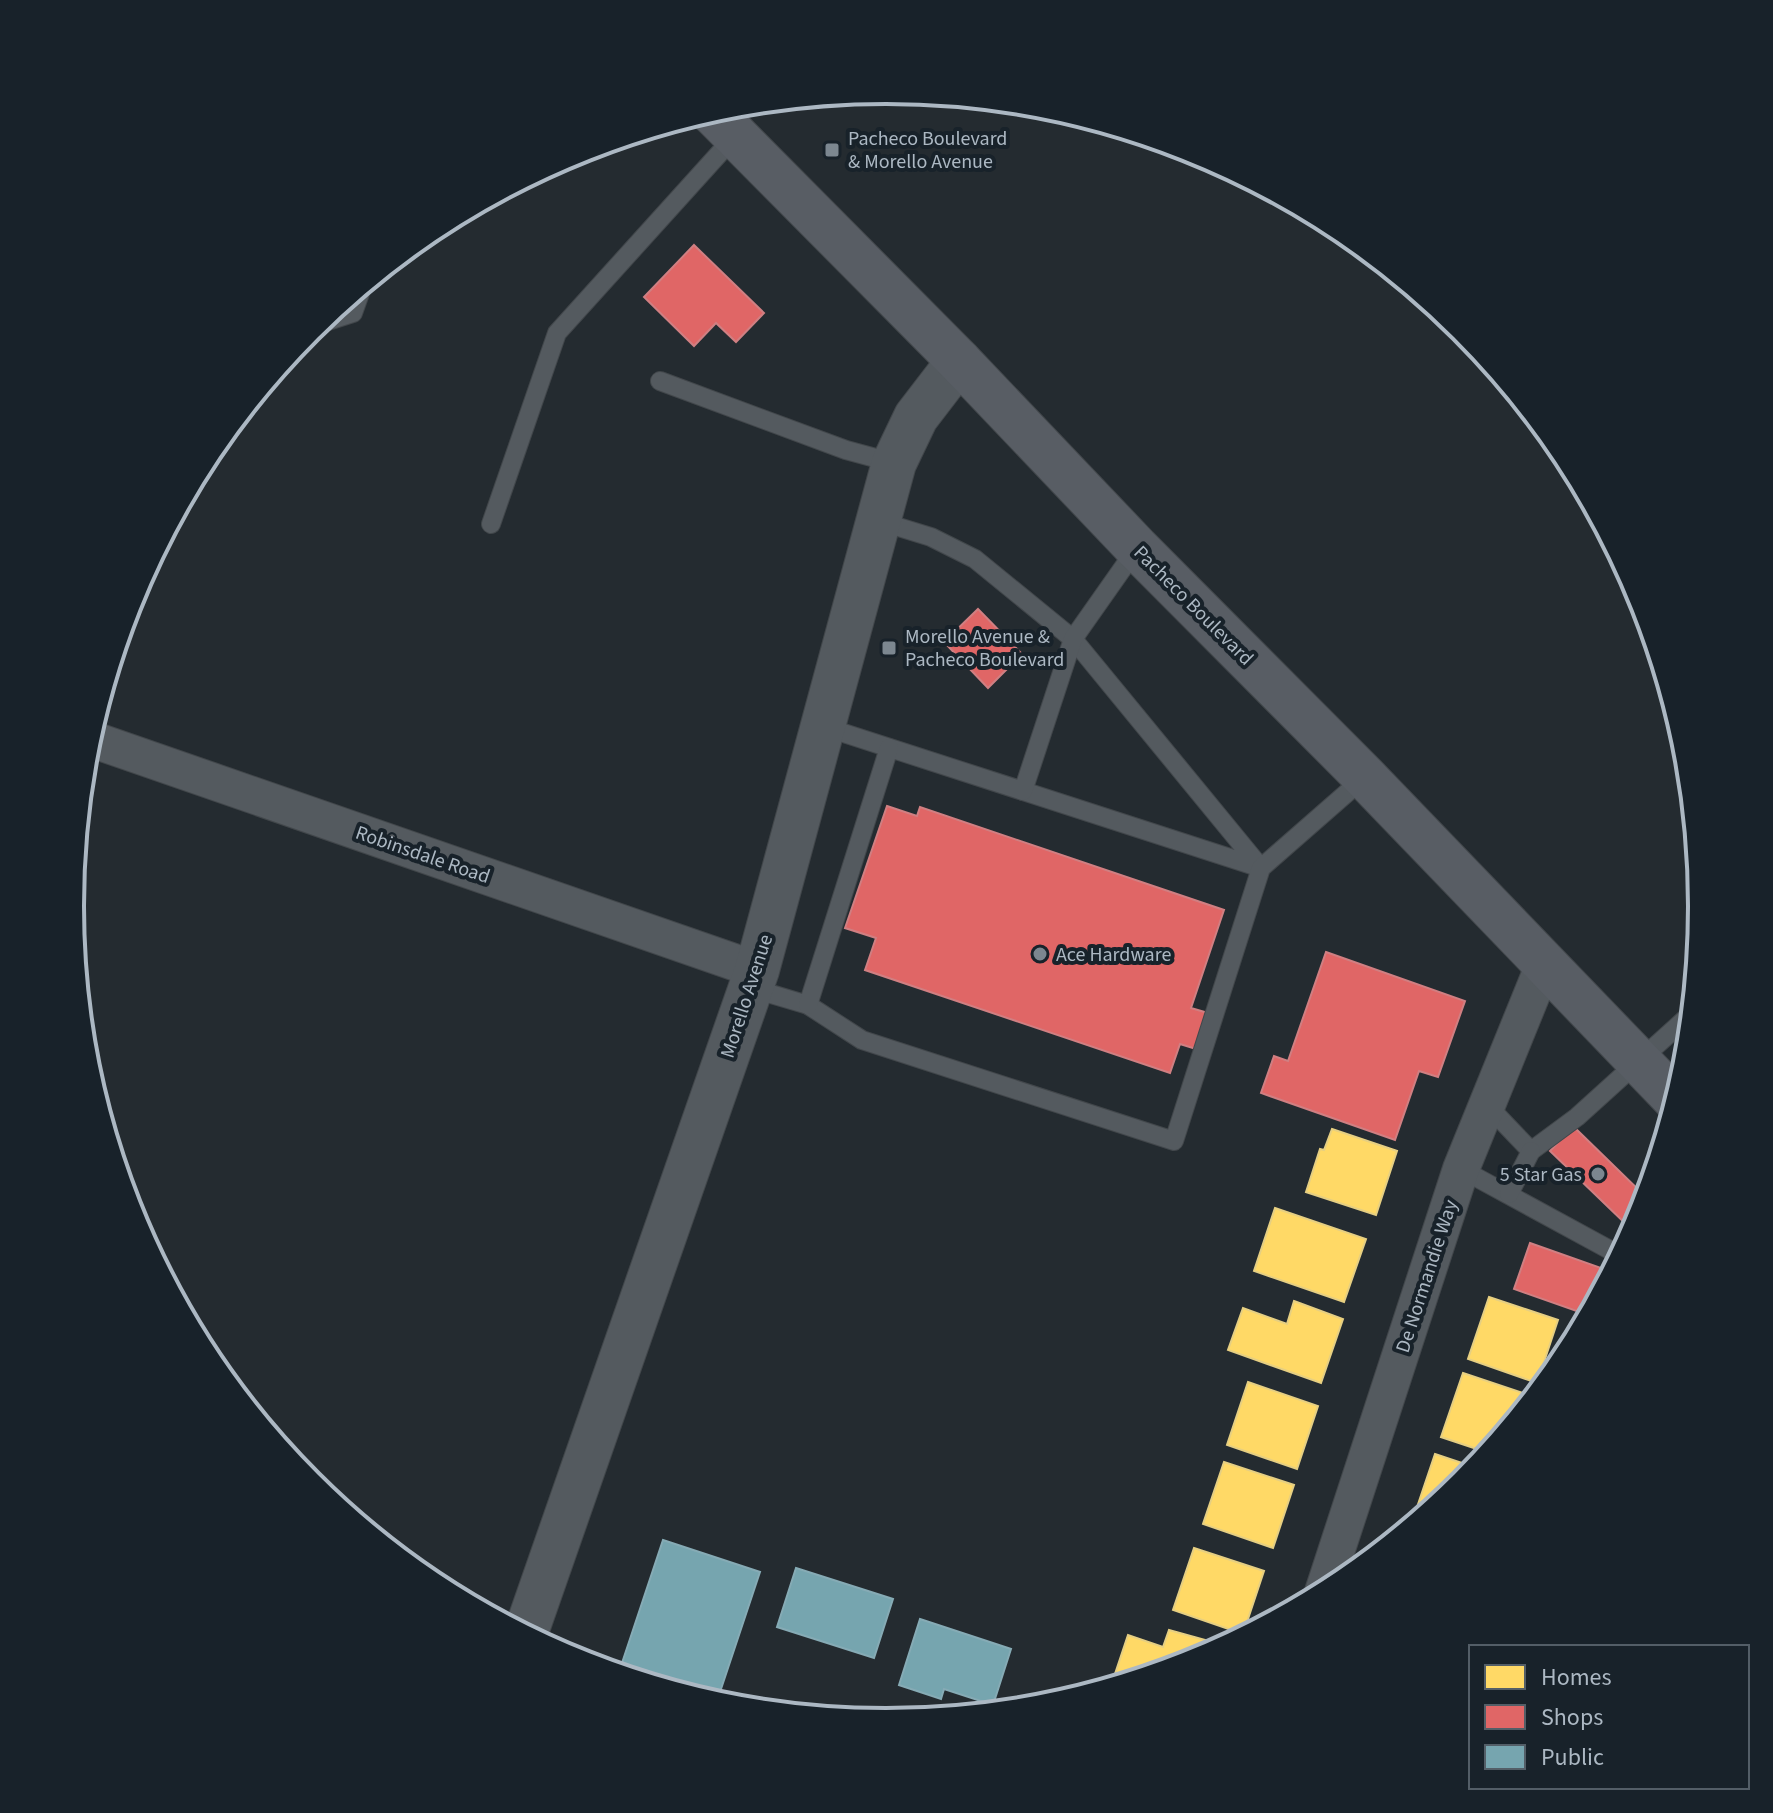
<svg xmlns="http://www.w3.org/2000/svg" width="1773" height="1813" viewBox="0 0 1773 1813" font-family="'Source Sans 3',sans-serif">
  <rect width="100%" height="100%" fill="#242b30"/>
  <g fill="#ffd966" stroke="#e6cf82" stroke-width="2">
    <path d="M1332,1129L1397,1151L1376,1215L1306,1192L1320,1149L1324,1150Z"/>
    <path d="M1275,1208L1366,1239L1344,1302L1254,1271Z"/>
    <path d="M1489,1297L1558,1320L1537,1383L1468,1359Z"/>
    <path d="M1294,1301L1343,1319L1321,1383L1228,1350L1243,1308L1287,1324Z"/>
    <path d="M1463,1373L1535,1397L1489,1453L1441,1437Z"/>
    <path d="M1248,1382L1318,1406L1297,1469L1227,1445Z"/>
    <path d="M1435,1454L1477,1468L1464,1484L1419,1521L1413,1519Z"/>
    <path d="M1224,1462L1294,1485L1273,1548L1203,1524Z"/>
    <path d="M1194,1548L1264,1571L1243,1634L1173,1610Z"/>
    <path d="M1169,1630L1227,1646L1199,1661L1124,1684L1113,1680L1128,1635L1163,1647Z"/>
  </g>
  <g fill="#e06666" stroke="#d07f82" stroke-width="2">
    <path d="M694,245L764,313L736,342L716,323L694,346L644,297Z"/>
    <path d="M978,609L1022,654L988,688L944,642Z"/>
    <path d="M887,806L917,816L920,807L1224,910L1191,1008L1208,1013L1196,1049L1180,1044L1170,1073L865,970L876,938L845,928Z"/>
    <path d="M1326,952L1465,1001L1438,1077L1419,1071L1395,1140L1261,1093L1274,1056L1288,1061Z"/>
    <path d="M1573,1126L1647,1198L1643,1213L1629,1227L1550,1151Z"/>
    <path d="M1530,1243L1604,1269L1588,1315L1514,1289Z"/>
  </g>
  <g fill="#76a5af" stroke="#86abb5" stroke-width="2">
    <path d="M663,1540L760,1572L718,1698L621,1666Z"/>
    <path d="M796,1568L893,1599L874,1658L777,1627Z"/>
    <path d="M920,1619L1011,1649L993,1705L944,1689L941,1699L899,1685Z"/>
  </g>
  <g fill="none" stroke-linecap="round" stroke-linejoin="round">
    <g stroke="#42474b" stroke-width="20">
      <g id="service">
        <path d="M320,320L325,322L353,313L363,285"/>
        <path d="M660,381L846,450L894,463"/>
        <path d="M879,521L931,537L975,559L1073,639L1261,868L1023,791"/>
        <path d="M491,524L557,333L736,135"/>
        <path d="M825,727L1023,791L1073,639L1137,548"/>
        <path d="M751,988L808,1005L862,1040L1174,1141L1261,868L1365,777"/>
        <path d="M808,1005L889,748"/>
        <path d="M1487,1105L1531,1151L1577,1117L1693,1012"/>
        <path d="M1461,1169L1621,1256"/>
        <path d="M1509,1194L1531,1151"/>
      </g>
    </g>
    <g stroke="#42474b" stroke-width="38">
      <g id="minor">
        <path d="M88,738L757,970"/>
        <path d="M1322,1595L1461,1169L1545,962"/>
      </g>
    </g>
    <g stroke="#42474b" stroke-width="46">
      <path id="tertiary" d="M525,1635L757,970L894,463L916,417L959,361"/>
    </g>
    <g stroke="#42474b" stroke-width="46">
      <path id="secondary" d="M711,111L959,361L1137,548L1365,777L1677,1101"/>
    </g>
    <use href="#service" stroke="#545a5f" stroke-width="18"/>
    <use href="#minor" stroke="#545a5f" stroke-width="36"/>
    <use href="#tertiary" stroke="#545a5f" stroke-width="44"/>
    <use href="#secondary" stroke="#585d64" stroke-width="44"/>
  </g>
  <g fill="#7c8790" stroke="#18222a" stroke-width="3">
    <rect x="824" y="142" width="16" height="16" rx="4"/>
    <rect x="881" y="640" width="16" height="16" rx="4"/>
    <circle cx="1040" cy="954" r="8"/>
    <circle cx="1598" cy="1174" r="8"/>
  </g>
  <g text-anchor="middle" stroke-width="8" stroke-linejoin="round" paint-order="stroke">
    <g font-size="20" fill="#acb8c3" stroke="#18222a" text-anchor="start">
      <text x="848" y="145">Pacheco Boulevard<tspan x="848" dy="23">&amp; Morello Avenue</tspan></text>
      <text x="905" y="643">Morello Avenue &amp;<tspan x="905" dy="23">Pacheco Boulevard</tspan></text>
      <text x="1056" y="961">Ace Hardware</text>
      <text x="1582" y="1181" text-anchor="end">5 Star Gas</text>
    </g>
    <g font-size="20" fill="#acb8c3" stroke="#18222a">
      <text transform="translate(1194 605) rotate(45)" y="7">Pacheco Boulevard</text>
      <text transform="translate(423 854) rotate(19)" y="7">Robinsdale Road</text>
      <text transform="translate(746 996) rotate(-72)" y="7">Morello Avenue</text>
      <text transform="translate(1426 1276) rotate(-72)" y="7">De Normandie Way</text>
    </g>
  </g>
  <path d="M0 0H1773V1813H0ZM84 906a802 802 0 1 1 1604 0a802 802 0 1 1-1604 0Z" fill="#18222a" fill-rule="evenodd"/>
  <path fill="none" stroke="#acb8c3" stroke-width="4" d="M84 906a802 802 0 1 1 1604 0a802 802 0 1 1-1604 0Z"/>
  <rect x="1469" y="1645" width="280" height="144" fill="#18222a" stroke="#535e67" stroke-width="2"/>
  <rect x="1485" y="1665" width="40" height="24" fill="#ffd966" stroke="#535e67" stroke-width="2"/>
  <text x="1541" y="1685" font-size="24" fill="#acb8c3">Homes</text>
  <rect x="1485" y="1705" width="40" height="24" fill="#e06666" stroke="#535e67" stroke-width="2"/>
  <text x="1541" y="1725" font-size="24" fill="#acb8c3">Shops</text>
  <rect x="1485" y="1745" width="40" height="24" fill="#76a5af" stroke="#535e67" stroke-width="2"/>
  <text x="1541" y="1765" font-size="24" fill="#acb8c3">Public</text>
</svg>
